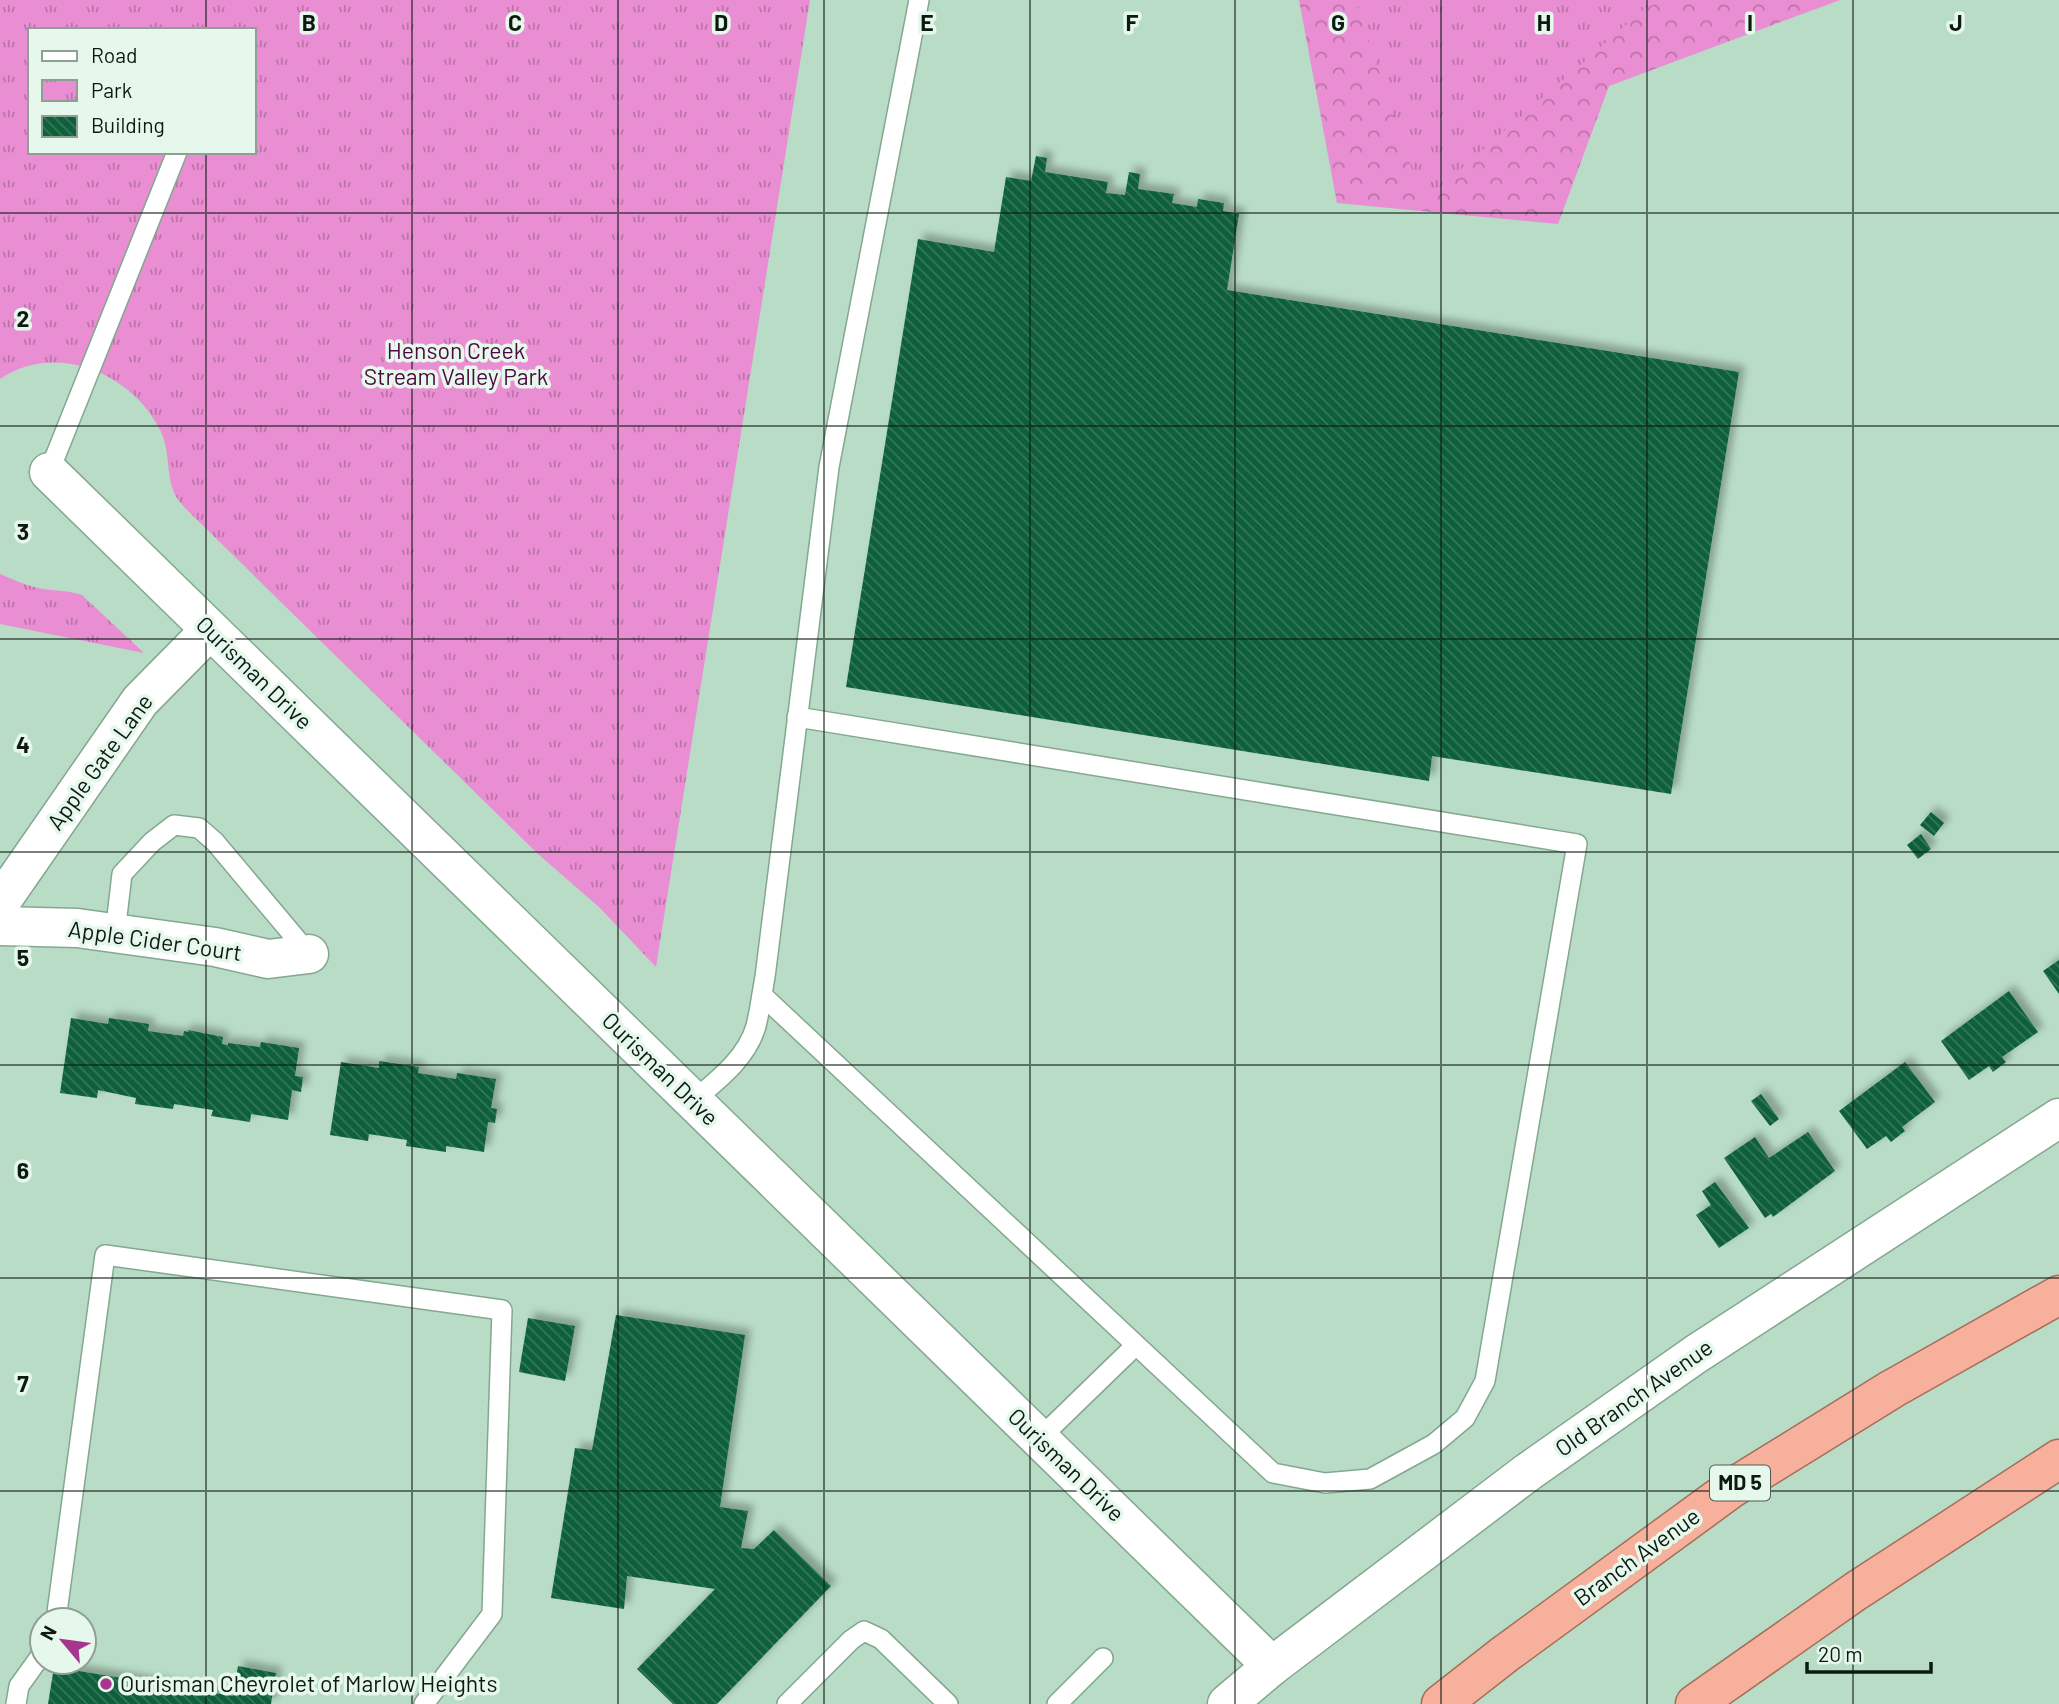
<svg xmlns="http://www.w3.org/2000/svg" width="2059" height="1704" viewBox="0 0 2059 1704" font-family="Barlow,sans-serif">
  <defs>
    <pattern id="forest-crowns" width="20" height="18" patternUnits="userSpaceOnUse" patternTransform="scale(1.75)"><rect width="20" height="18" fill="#e98ed2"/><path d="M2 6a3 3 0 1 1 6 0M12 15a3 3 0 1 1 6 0" fill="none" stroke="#bb73a9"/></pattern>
    <pattern id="park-tufts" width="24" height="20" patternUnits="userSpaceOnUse" patternTransform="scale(1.75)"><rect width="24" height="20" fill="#e98ed2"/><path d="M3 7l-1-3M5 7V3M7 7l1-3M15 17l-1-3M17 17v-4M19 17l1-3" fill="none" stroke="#bb73a9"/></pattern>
    <pattern id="building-back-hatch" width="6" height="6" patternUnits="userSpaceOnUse" patternTransform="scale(1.75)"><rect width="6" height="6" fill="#0e603a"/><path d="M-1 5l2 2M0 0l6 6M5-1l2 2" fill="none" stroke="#38765a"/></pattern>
    <filter id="shadow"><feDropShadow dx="6" dy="-6" stdDeviation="3.5" flood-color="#0004"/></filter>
  </defs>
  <rect width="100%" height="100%" fill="#b8dcc5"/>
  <path fill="url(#forest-crowns)" d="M1299,0H1840L1609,86L1558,224L1337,203Z"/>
  <g fill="url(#park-tufts)" fill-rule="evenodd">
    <path d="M0,0H810L656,967L600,908L538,854L185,508C181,503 175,497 173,490C166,470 170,447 159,428C131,373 55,341 0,379ZM30,30H254V152H30Z"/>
    <path d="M1355,0H1662L1643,10L1423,202Z"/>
    <path d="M0,574C14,580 27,586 43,589C56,591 68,590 82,595L144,653L0,624Z"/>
  </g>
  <g fill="url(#building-back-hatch)" filter="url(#shadow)">
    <path d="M1036,156L1047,158L1045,172L1108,182L1106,193L1125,195L1129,172L1140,174L1138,189L1174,194L1172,203L1197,207L1198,199L1224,203L1223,211L1239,214L1227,290L1739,372L1671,794L1432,756L1429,781L846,687L918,239L994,252L1006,177L1031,181Z"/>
    <path d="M1931,812L1944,823L1934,836L1920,825Z"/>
    <path d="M1921,834L1931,849L1918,859L1907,845Z"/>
    <path d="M2059,960V994L2043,971Z"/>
    <path d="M2009,991L2038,1032L2002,1057L2006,1062L1993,1072L1989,1066L1969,1080L1941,1041Z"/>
    <path d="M71,1018L108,1024L109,1018L149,1024L148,1031L183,1036L184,1031L189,1032L188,1030L223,1037L222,1044L228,1045V1043L260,1047L261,1042L299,1048L295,1076L303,1077L301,1092L292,1090L288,1120L251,1114L250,1122L211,1116L213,1110L174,1104L173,1109L135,1104L136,1098L98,1090L97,1098L60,1093Z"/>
    <path d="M379,1061L419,1067L418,1073L456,1079L457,1073L496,1079L491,1108L497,1109L495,1123L488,1122L484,1152L446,1146V1152L406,1146L407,1140L369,1134L368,1141L330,1135L341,1062L379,1068Z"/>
    <path d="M1905,1062L1935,1102L1902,1127L1905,1131L1891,1142L1886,1136L1867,1149L1839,1111Z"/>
    <path d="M1761,1094L1779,1119L1770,1126L1751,1101Z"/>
    <path d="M1808,1132L1835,1171L1773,1217L1771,1214L1765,1218L1724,1158L1755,1137L1769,1158Z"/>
    <path d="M1715,1182L1749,1228L1719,1248L1696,1215L1711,1205L1702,1191Z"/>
    <path d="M616,1315L745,1335L720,1507L748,1511L741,1548L754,1549L774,1530L831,1586L717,1704H673L637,1669L715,1589L627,1576L624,1609L551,1598L575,1448L592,1450Z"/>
    <path d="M528,1318L575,1326L565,1381L519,1372Z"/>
    <path d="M238,1666L276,1673L271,1704H48L54,1667L233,1696Z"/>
  </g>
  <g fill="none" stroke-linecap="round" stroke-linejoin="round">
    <g stroke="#84a790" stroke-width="22">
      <g id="service">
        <path d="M49,472L177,152"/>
        <path d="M115,933L122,874L152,842L174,825L199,828L215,842L309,954"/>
        <path d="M762,995L1273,1473L1325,1483L1370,1479L1434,1444L1465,1418L1485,1381L1577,844L797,717"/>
        <path d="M693,1101C718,1080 747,1058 756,1026C760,1010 762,993 765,977L829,467L919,0"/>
        <path d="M1039,1439L1136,1345"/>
        <path d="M56,1620L105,1255L502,1310L492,1614L424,1704"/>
        <path d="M16,1704L19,1686L42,1654"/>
        <path d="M787,1704L851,1640L864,1631L881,1639L948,1704"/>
        <path d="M1057,1704L1103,1658"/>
      </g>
    </g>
    <g stroke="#84a790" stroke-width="41">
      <g id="minor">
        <path d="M49,472L1272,1666"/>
        <path d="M0,903L140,701L210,630"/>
        <path d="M0,926L77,928L215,947L268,959L309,954"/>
      </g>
    </g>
    <g stroke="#84a790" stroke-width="41">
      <path id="tertiary" d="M1227,1704L1272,1666L1528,1472L1696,1354L2059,1118"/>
    </g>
    <g stroke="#a26f5c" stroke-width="41">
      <g id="trunk">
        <path d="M1441,1704L1505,1654L1732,1488L1892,1389L2059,1295"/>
        <path d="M1695,1704L1856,1591L2059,1459"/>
      </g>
    </g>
    <use href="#service" stroke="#fff" stroke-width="19"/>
    <use href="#minor" stroke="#fff" stroke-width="38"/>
    <use href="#tertiary" stroke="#fff" stroke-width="38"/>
    <use href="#trunk" stroke="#f6b09c" stroke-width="38"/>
  </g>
  <path fill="none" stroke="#0d1a12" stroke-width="2" stroke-opacity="0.55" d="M206,0V30M412,0V1704M618,0V1704M824,0V1704M1030,0V1704M1235,0V1704M1441,0V1704M1647,0V1704M1853,0V1704M206,152V1704M0,213H2059M0,426H2059M0,639H2059M0,852H2059M0,1065H2059M0,1278H2059M0,1491H2059"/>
  <circle fill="#a83691" stroke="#e6f8ec" stroke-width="2.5" cx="106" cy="1684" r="7"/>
  <g text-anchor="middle" stroke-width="7" stroke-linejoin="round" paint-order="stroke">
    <rect fill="#e6f8ec" stroke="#4e5d53" stroke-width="2" x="1710" y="1465.5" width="60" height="35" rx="5"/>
    <g font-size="21" font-weight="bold" fill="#0d1a12">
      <text x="1740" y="1490">MD 5</text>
    </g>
    <g font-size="23" fill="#4d0941" stroke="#e6f8ec">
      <text x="456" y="359">Henson Creek<tspan x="456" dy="26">Stream Valley Park</tspan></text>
    </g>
    <g font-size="23" fill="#0d1a12" stroke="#e6f8ec">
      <text transform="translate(254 673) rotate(44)" y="8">Ourisman Drive</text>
      <text transform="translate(100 762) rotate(-54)" y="8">Apple Gate Lane</text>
      <text transform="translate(155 941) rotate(8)" y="8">Apple Cider Court</text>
      <text transform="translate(660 1069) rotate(44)" y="8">Ourisman Drive</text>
      <text transform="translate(1634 1398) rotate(-35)" y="8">Old Branch Avenue</text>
      <text transform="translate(1066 1465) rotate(44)" y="8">Ourisman Drive</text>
      <text transform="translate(1637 1557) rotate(-36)" y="8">Branch Avenue</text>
    </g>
    <g font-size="23" fill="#0d1a12" stroke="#e6f8ec" text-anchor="start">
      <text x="120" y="1692">Ourisman Chevrolet of Marlow Heights</text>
    </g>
  </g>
  <g font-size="23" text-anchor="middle" font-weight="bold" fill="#0d1a12" stroke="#e6f8ec" stroke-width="7" stroke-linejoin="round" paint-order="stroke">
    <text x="309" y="31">B</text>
    <text x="515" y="31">C</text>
    <text x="721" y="31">D</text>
    <text x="927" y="31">E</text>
    <text x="1132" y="31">F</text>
    <text x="1338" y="31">G</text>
    <text x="1544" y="31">H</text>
    <text x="1750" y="31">I</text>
    <text x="1956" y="31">J</text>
    <text x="23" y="327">2</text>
    <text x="23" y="540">3</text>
    <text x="23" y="753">4</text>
    <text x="23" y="966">5</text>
    <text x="23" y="1179">6</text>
    <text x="23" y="1392">7</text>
  </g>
  <rect x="28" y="28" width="228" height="126" fill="#e6f8ec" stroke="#8f9f95" stroke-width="2"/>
  <rect x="42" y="51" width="35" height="10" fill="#ffffff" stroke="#8f9f95" stroke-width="2"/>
  <text x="91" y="63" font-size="21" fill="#0d1a12">Road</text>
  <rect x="42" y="80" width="35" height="21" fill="url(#park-tufts)" stroke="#8f9f95" stroke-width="2"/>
  <text x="91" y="98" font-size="21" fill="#0d1a12">Park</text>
  <rect x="42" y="116" width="35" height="21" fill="url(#building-back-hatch)" stroke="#8f9f95" stroke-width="2"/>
  <text x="91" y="133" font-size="21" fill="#0d1a12">Building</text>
  <g transform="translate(63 1641) rotate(299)"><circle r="33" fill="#e6f8ec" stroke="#8f9f95" stroke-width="2"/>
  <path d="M0-5L12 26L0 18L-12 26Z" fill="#a83691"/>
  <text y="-10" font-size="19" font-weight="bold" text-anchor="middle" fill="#0d1a12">N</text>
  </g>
  <path d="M1807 1662v10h124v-10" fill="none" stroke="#0d1a12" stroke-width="3.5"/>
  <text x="1818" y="1662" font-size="21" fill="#0d1a12" stroke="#e6f8ec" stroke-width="5" paint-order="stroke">20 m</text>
</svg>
